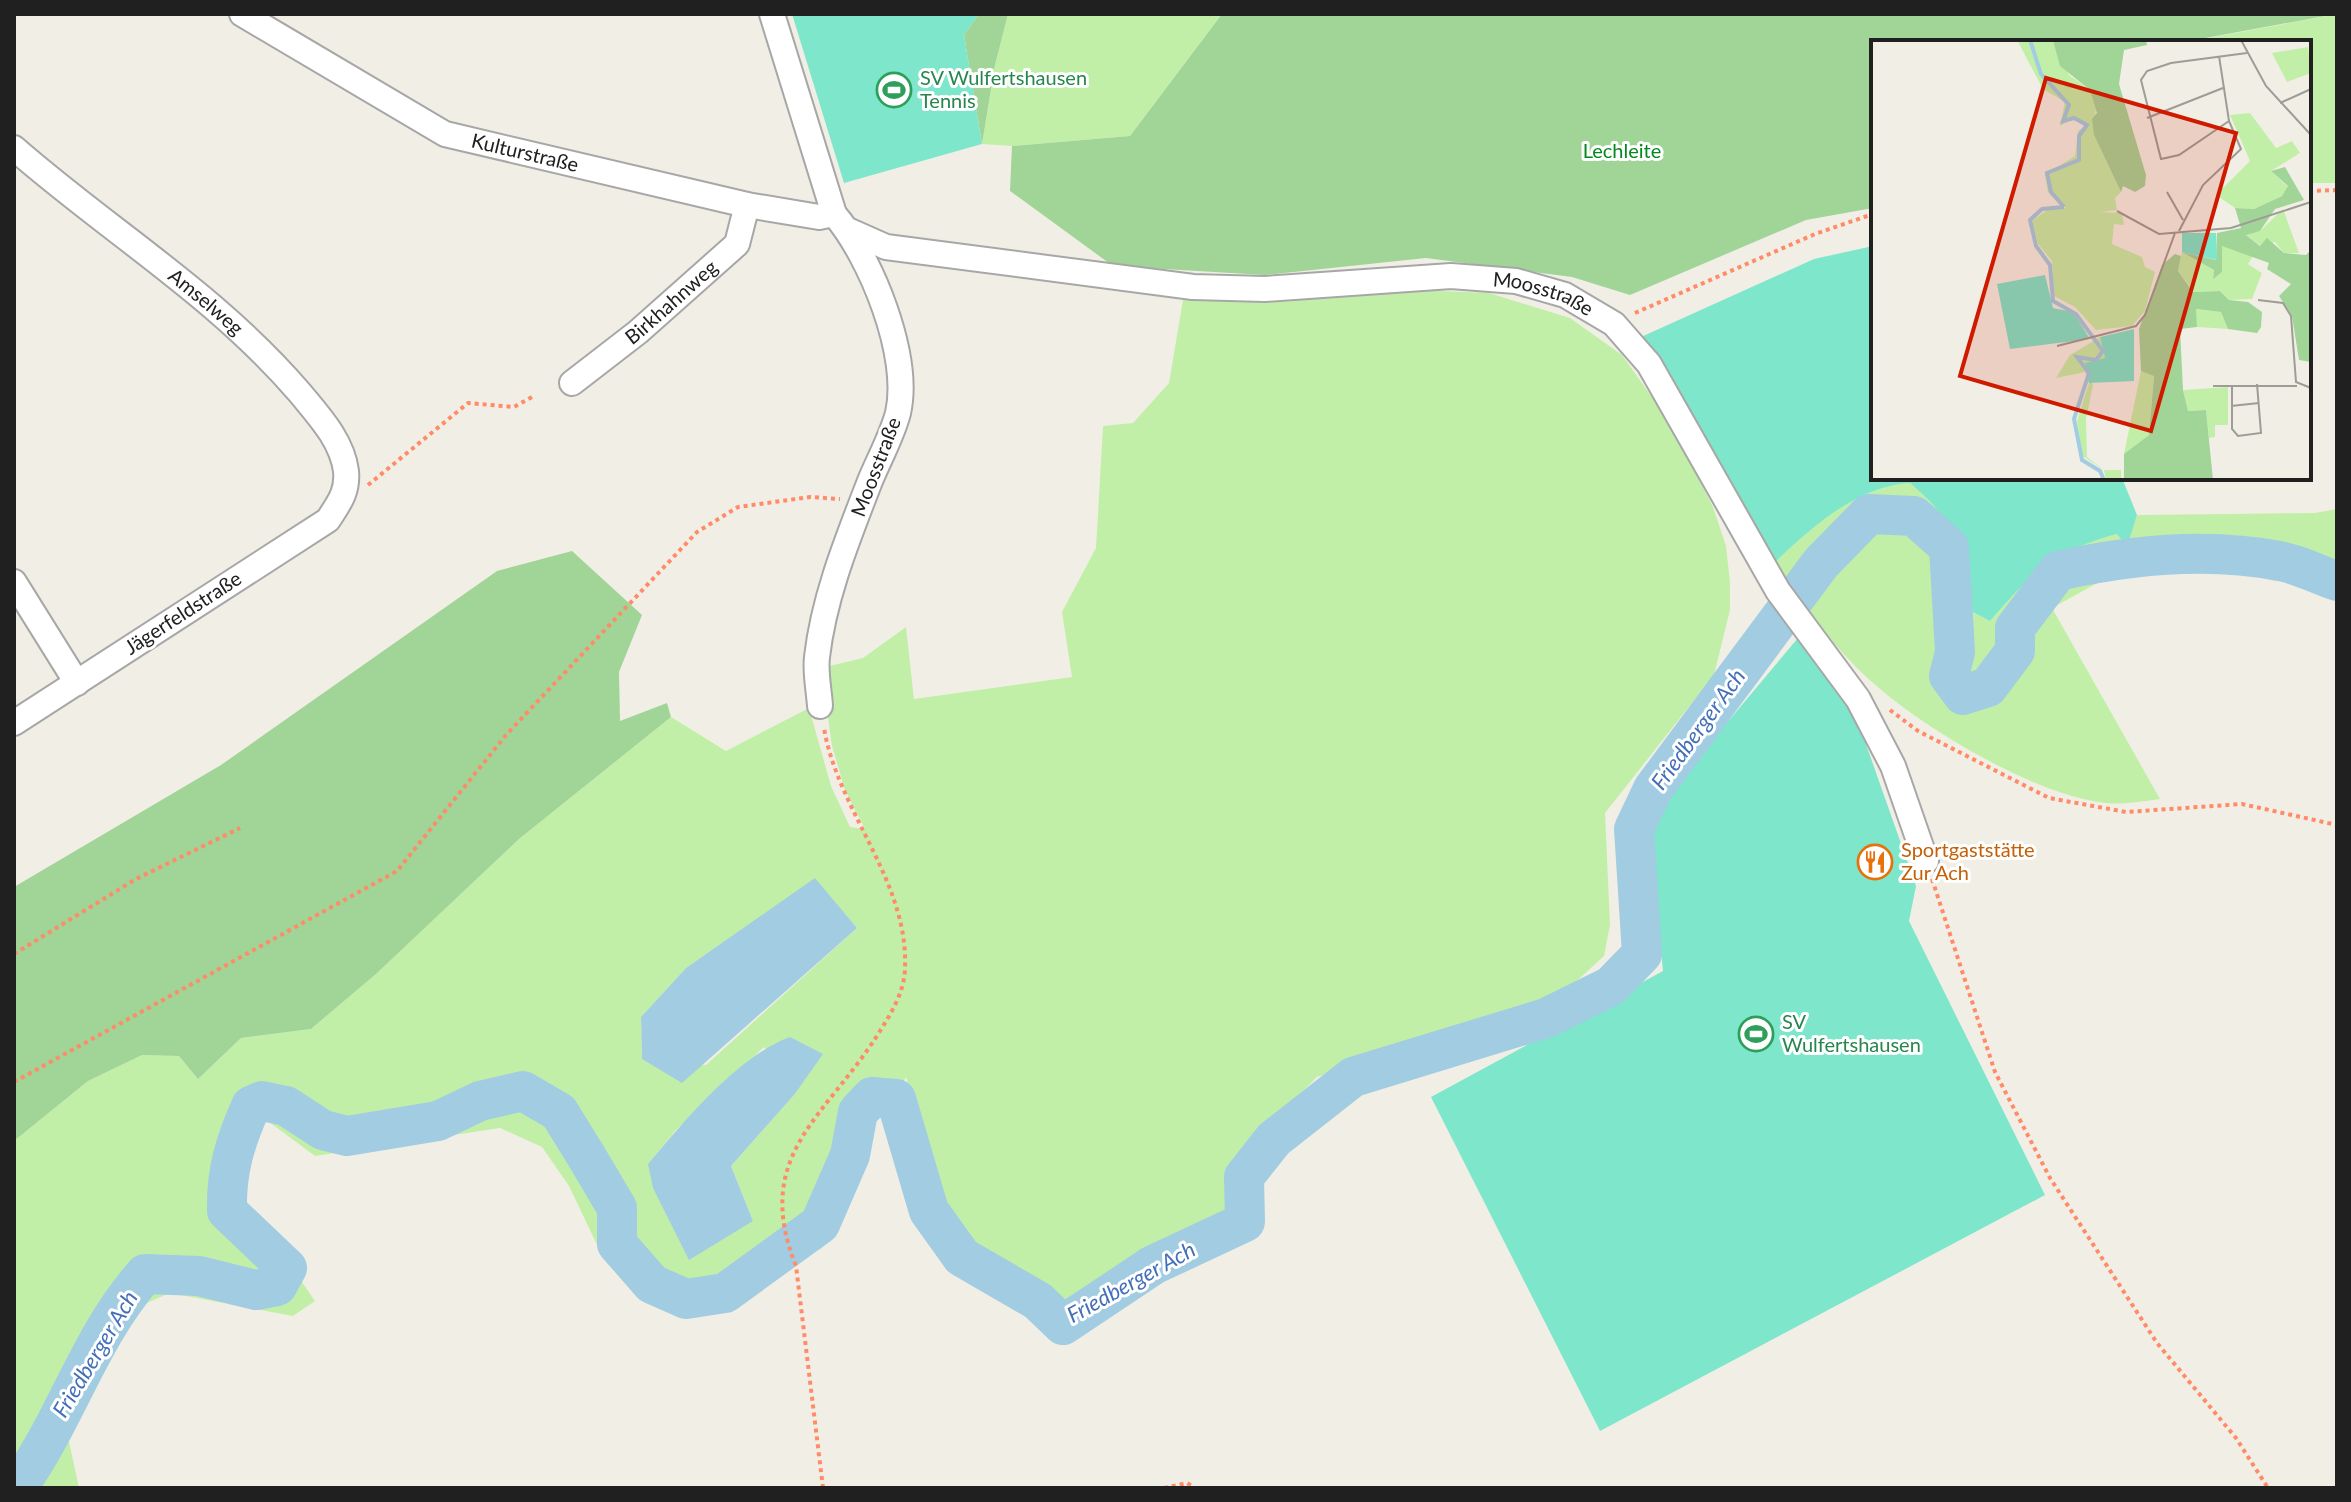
<svg xmlns="http://www.w3.org/2000/svg" width="2351" height="1502" viewBox="0 0 2351 1502" font-family="Lato,sans-serif">
  <rect width="100%" height="100%" fill="#f1efe5"/>
  <g fill="#c2efa8" fill-rule="evenodd">
    <path d="M1008,14H1222L1130,136L1012,146L982,144L995,65Z"/>
    <path d="M2337,14V183H2309V42H2187Z"/>
    <path d="M1414,290L1489,293L1570,318L1622,355L1671,424L1713,507L1726,546L1730,582V610L1714,675L1605,813L1610,925L1604,956L1569,988L1525,1009L1317,1077L1238,1156L1226,1213L1068,1307C1028,1301 949,1224 933,1186C919,1151 917,1112 906,1077L891,1106L869,1111L843,1195L822,1248L766,1271L710,1308L674,1303L628,1275L600,1251L569,1186L542,1147L500,1128L315,1156L265,1119C233,1148 232,1167 232,1210L293,1269L315,1301L293,1316L170,1293L130,1310L87,1379L68,1437L79,1488H14V1141L88,1081L142,1055L179,1056L198,1079L241,1038L311,1029L376,974L519,839L671,717L726,751L809,708L831,786L850,827L865,829L845,790L832,746L821,668L863,658L906,627L914,699L1072,677L1062,612L1096,548L1103,426L1133,423L1169,383L1183,300L1282,302ZM815,879L857,928L706,1065L642,1059L641,1017L686,968ZM764,1047L794,1095L731,1166L753,1221L648,1164L676,1130Z"/>
    <path d="M1910,483C1961,527 1958,542 1961,606L1990,621C2034,570 2051,552 2117,534L2127,546L2137,515L2315,513L2337,509V570L2274,551L2205,543L2128,547L2112,575L2052,608L2160,799C2143,801 2123,805 2106,803C2033,796 1908,720 1857,668C1826,637 1800,599 1772,565C1811,528 1855,487 1910,483Z"/>
  </g>
  <g fill="#a1d497">
    <path d="M979,14H1008L995,65L982,144L964,35Z"/>
    <path d="M1222,14H2336L2184,42H1873V208L1806,220L1630,295L1572,277L1426,258L1265,275L1113,266L1010,191L1012,146L1130,136Z"/>
    <path d="M572,551L642,615L619,672L620,721L667,703L671,717L519,839L376,974L311,1029L241,1038L198,1079L179,1056L142,1055L88,1081L14,1141V887L221,765L497,571Z"/>
  </g>
  <g fill="#7de6cb">
    <path d="M792,14H979L964,35L982,144L844,183Z"/>
    <path d="M1873,246V478H2122L2137,515L2127,547L2117,534C2051,552 2034,571 1990,621L1961,606C1958,542 1961,527 1910,483C1855,487 1811,528 1772,565L1641,337L1814,259Z"/>
    <path d="M1803,632L1856,716L1916,886L1909,921L2045,1195L1600,1431L1431,1097L1663,971L1648,817Z"/>
  </g>
  <g fill="#a2cce2">
    <path d="M815,878L857,928L682,1083L642,1059L641,1017L686,968Z"/>
    <path d="M790,1037L823,1054L794,1095L731,1166L753,1221L689,1260L653,1188L648,1164C684,1121 738,1056 790,1037Z"/>
  </g>
  <g fill="none" stroke-linecap="round" stroke-linejoin="round">
    <path stroke="#a2cce2" stroke-width="40" d="M17,1488C66,1420 89,1337 145,1274L199,1276L256,1290L277,1286L287,1268L227,1211C226,1171 235,1142 251,1106L262,1101L286,1106L323,1130L347,1136L438,1121L480,1101L523,1091L559,1112L588,1159L617,1208V1244L652,1284L686,1299L725,1293L820,1224L850,1155L858,1112L872,1097L896,1099L929,1211L962,1257L1038,1301L1063,1325L1153,1265L1245,1222L1244,1177L1274,1139L1353,1077L1546,1018L1611,986L1642,954L1634,829L1653,789L1821,563L1869,514L1914,516L1949,547L1955,652L1949,676L1963,695L1988,687L2015,651V628L2058,571C2129,555 2206,547 2279,561C2299,564 2318,575 2337,581"/>
    <g stroke="#a7a7a7" stroke-width="28">
      <g id="street">
        <path id="s1" d="M242,14L445,134L747,205L819,217L834,214"/>
        <path d="M772,14L834,214C871,257 911,356 898,413C892,436 879,459 870,481C848,538 824,596 817,657C815,672 819,690 820,706"/>
        <path id="s2" d="M14,148C110,232 215,294 300,393C318,415 342,440 346,471C348,492 339,503 328,520L14,723"/>
        <path id="s3" d="M850,231L886,247L1193,287L1265,289L1451,276L1516,281L1565,295L1614,324L1649,364L1778,591L1858,699L1893,766L1926,861"/>
        <path id="s4" d="M572,383L638,332L737,244L747,205"/>
        <path d="M14,582L77,683"/>
      </g>
    </g>
    <g stroke="#ff8b68" stroke-width="4" stroke-dasharray="4 4" stroke-linecap="butt">
      <path d="M2309,191L2337,190"/>
      <path d="M1635,313L1815,234L1873,214"/>
      <path d="M368,485L468,403L514,407L532,397"/>
      <path d="M1890,710L1918,731L2049,798L2126,812L2242,804L2337,825"/>
      <path d="M1932,879L1995,1072L2050,1178L2157,1343L2236,1438L2268,1488"/>
      <path d="M14,954L136,879L240,828"/>
      <path d="M14,1082L397,871L506,735L697,532L738,507L810,497L840,499"/>
      <path d="M823,1488L796,1266C751,1154 827,1117 880,1031C892,1012 904,992 905,969C909,881 838,812 824,728"/>
      <path d="M1164,1488L1187,1483L1195,1488"/>
    </g>
    <use href="#street" stroke="#fff" stroke-width="24"/>
  </g>
  <defs>
    <g id="stadium-ring" transform="scale(1.8)"><circle r="9.5" fill="#fff" stroke="#2e9e5b" stroke-width="1.5"/><path d="M0-5a6.5 5 0 1 0 0 10a6.5 5 0 1 0 0-10ZM-3.5-1.8h7v3.6h-7Z" fill="#2e9e5b"/></g>
    <g id="restaurant-ring" transform="scale(1.8)"><circle r="9.5" fill="#fff" stroke="#e8710a" stroke-width="1.5"/><path d="M-5-6h1v4h1v-4h1v4h1v-4h1v5L-1.5 .5V6h-2V.5L-5-1ZM5-6V6H3V1.5H1.5Q1.5-4 5-6Z" fill="#e8710a"/></g>
  </defs>
  <g fill-rule="evenodd">
    <use href="#stadium-ring" x="894" y="90"/>
    <use href="#restaurant-ring" x="1875" y="862"/>
    <use href="#stadium-ring" x="1756" y="1034"/>
  </g>
  <g text-anchor="middle" stroke-width="6" stroke-linejoin="round" paint-order="stroke">
    <g font-size="20" fill="#27864d" stroke="#fff" text-anchor="start">
      <text x="920" y="85">SV Wulfertshausen<tspan x="920" dy="23">Tennis</tspan></text>
      <text x="1782" y="1029">SV<tspan x="1782" dy="23">Wulfertshausen</tspan></text>
    </g>
    <g font-size="20" fill="#03891f" stroke="#fff">
      <text x="1622" y="158">Lechleite</text>
    </g>
    <g font-size="20" fill="#202020" stroke="#fff">
      <text dy="7" stroke="none"><textPath href="#s1" startOffset="318">Kulturstraße</textPath></text>
      <text dy="7" stroke="none"><textPath href="#s3" startOffset="702">Moosstraße</textPath></text>
      <text dy="7" stroke="none"><textPath href="#s2" startOffset="246">Amselweg</textPath></text>
      <text dy="7" stroke="none"><textPath href="#s4" startOffset="128">Birkhahnweg</textPath></text>
      <text transform="translate(876 467) rotate(-69)" y="7">Moosstraße</text>
      <text transform="translate(183 613) rotate(-33)" y="7">Jägerfeldstraße</text>
    </g>
    <g font-size="20" fill="#c56008" stroke="#fff" text-anchor="start">
      <text x="1901" y="857">Sportgaststätte<tspan x="1901" dy="23">Zur Ach</tspan></text>
    </g>
    <g font-size="22" font-style="italic" fill="#436fb8" stroke="#fff">
      <text transform="translate(1698 729) rotate(-54)" y="8">Friedberger Ach</text>
      <text transform="translate(1131 1282) rotate(-29)" y="8">Friedberger Ach</text>
      <text transform="translate(95 1354) rotate(-59)" y="8">Friedberger Ach</text>
    </g>
  </g>
  <g transform="translate(1871 40)">
    <rect width="440" height="440" fill="#f1efe5"/>
    <path d="M146,0H182L198,35L219,50L225,65L223,95L250,152L244,158L246,170L229,172L251,173L253,185L243,184L241,204L271,217L274,227L284,232L274,271L261,286L225,290L204,267L183,256L181,221L167,204L161,181L176,170L195,168L177,152L174,135L204,116L207,91L214,86L203,78L189,86L194,62L172,49ZM437,7L440,33L416,42L401,13ZM379,73L405,108L421,101L429,113L400,131L417,147L411,156L383,169L364,168L345,155L379,121L359,75ZM412,169L428,213H413L404,202L390,206L374,194L389,191ZM359,205L382,216L377,224L391,233L381,259L358,260L349,251L323,252L307,231L311,212L343,230L342,238L351,232V206ZM324,269L350,272L357,289L326,287ZM229,297L234,318L214,323L222,345L215,379L216,417L233,430H250V440H235L233,430L210,415L206,381L218,343L214,332L185,338L199,315ZM270,331L283,335L278,395L253,414ZM357,347V385H344V397L338,398L335,370L317,371L312,350Z" fill="#c2efa8"/>
    <path d="M182,0H275L276,5L253,10L248,44L275,135L274,146L264,152L252,146L250,152L223,95L221,79L226,73L219,50L189,26ZM414,127L433,160L404,169L389,191L375,195L389,206L396,198L413,213L435,215L440,210V322L428,320L421,276L408,256L420,244L396,229L398,223L351,206V232L342,239L343,230L311,212L345,220L346,193L370,188L364,168L383,169L411,156L417,146L400,131ZM304,214L310,216L307,231L322,252L349,251L358,260L377,262L391,272L390,287L386,293L357,289L350,272L325,269L326,287L309,289L312,350L317,371L335,370L342,440H253V414L278,395L283,336L270,331L268,289L291,225Z" fill="#a1d497"/>
    <path d="M311,193H345L346,220L311,212ZM174,235L182,268L202,272L219,299L139,309L126,244ZM263,289V341L218,343L214,323L234,318L229,297Z" fill="#7de6cb"/>
    <path fill="none" stroke="#a2cce2" stroke-width="4" d="M159,0L170,34L198,65L192,81L203,78L216,85L208,96V120L176,133L180,152L193,167M193,167L171,169L159,180L165,206L179,225L182,261L205,274L232,311L225,320L206,317L218,333L203,379L211,420L229,431L233,440"/>
    <path fill="none" stroke="#9d9c96" stroke-width="2" d="M370,0L395,46L440,95M409,63L440,49M276,78L352,48M358,81L308,115L290,119L270,40L276,31L300,23L376,13M296,152L312,180M246,171L288,194L360,188L440,162M308,191L332,145L370,109L358,81L348,16M387,260L412,263L420,276L425,342L440,348M186,306L265,286L274,275L304,193M361,345V389L367,396L390,393L386,344M342,346H426M360,366L388,363"/>
    <path fill="#cf1a00" fill-opacity="0.15" stroke="#cf1a00" stroke-width="4" d="M175,38L365,93L280,391L89,336Z"/>
    <rect width="440" height="440" fill="none" stroke="#202020" stroke-width="4"/>
  </g>
  <rect width="2351" height="1502" fill="none" stroke="#202020" stroke-width="32"/>
</svg>
